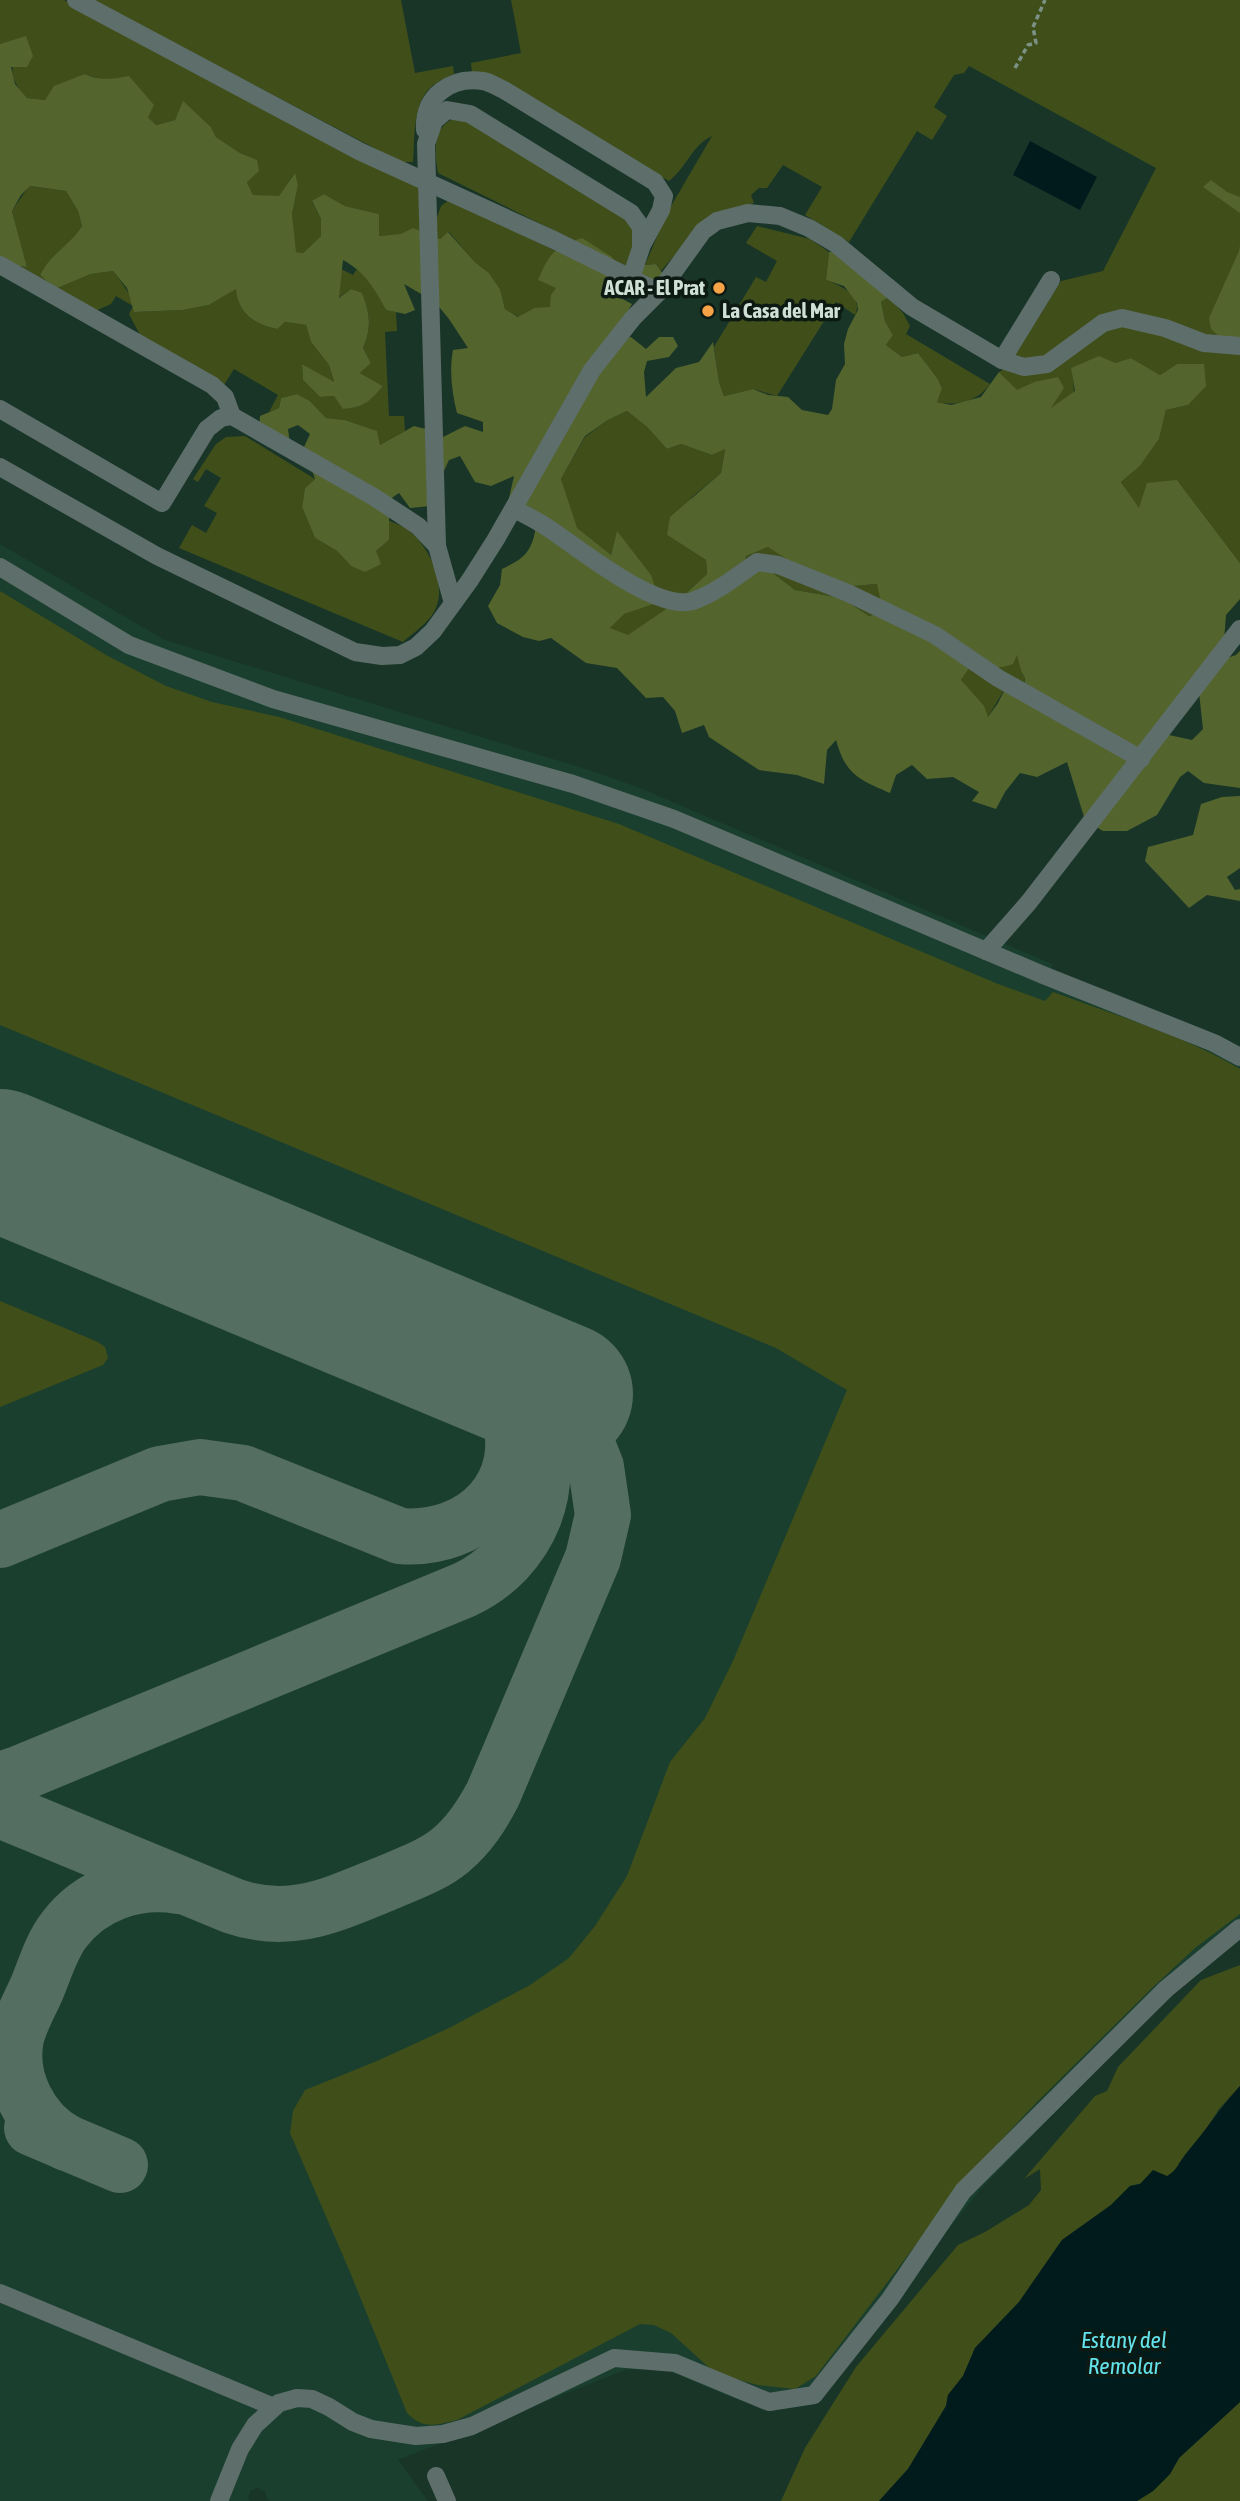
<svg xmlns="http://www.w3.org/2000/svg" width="1240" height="2501" viewBox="0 0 1240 2501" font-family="'Asap Condensed',sans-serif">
  <rect width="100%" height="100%" fill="#183528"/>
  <path fill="#1a3f2e" d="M0,544L165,640L589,770L640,788L1052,964L1051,973L1240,1046V1937L1161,2003L979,2191L921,2264L844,2372L815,2401L775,2410L733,2398L662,2368L625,2370L398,2460L428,2501H271L267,2499L265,2492L258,2488L251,2490L248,2497L250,2501H0Z"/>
  <g fill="#404f19">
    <path d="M0,0H64L419,186L423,233L379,236V214L345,206L324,194L312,202L321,219V236L303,253L295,252L292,214L298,185L294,174L279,197L253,195L247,182L256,160L240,153L216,137L211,127L183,102L175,120L156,125L148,117L129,77C114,79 99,81 85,74L45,100L27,98C4,73 12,64 26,37L0,44Z"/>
    <path d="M92,0H401L415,73L453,66L454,74C446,78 436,82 430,88C412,106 415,139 413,162H401Z"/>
    <path d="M511,0H1240V563L1177,480L1139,509L1121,482L1140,466L1159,439L1166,410L1188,405L1177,364L1160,375L1131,358L1115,363L1072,368L1074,392L1049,411L1063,388L1034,382L1017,391L999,372L1008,366L1061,281L1103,271L1156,168L969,66L964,73L954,75L934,107L947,116L932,140L917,131L849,242L805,215L822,187L783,165L767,188H759L751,195L754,203L706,218L661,271L656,264L645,265L667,213L712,136C693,144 687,167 669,181L472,73L471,63L521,53Z"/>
    <path d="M460,117L631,222L635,243L626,266L438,173C434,150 432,123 460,117Z"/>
    <path d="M29,186L66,191L78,211L82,226C71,244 49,255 40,275L55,289L91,274L113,271C123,284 132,295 135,312L183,310L209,305L237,288C237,314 253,323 276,329L285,322L306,325L311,342L329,365L334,383L302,364L303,380L320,397L334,396L344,409C363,407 371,401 383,386L360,373L371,363L363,348C372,328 370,313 362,294L351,289L338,298L341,269L353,275L357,269C371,280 378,295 386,310L396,312L397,331L385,332L389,416H404L405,431L380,445L376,431L345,420L326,418L310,401L297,394L281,398L279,408L269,412L278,395L234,369L224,385L140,335L129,314L133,306L116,296L111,304L95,311L16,266L27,267L12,211Z"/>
    <path d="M449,200L556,251L557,288L550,310L534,308L519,317L505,309L500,289L489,273L475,262L449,232L440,239L436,237L437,217L441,206Z"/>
    <path d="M757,226L810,239L829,252L826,280C840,285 864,296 855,315L836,302L777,396L753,389L724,396L719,382L714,347L756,277L766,282L777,261L746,243Z"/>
    <path d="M889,297L903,313L910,326L906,334L990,384C977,402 957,406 936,402L942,387L938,379L918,353L902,357L886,345L893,335L885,321L881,302Z"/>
    <path d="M627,411L647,427L667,449L681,444L712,455L725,448L721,473L692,497L667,535L706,560L707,574L678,601L628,636L610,628L623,614L660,602L617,532L611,555L574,530L561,479L585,437L608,420Z"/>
    <path d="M245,436L315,479L305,488L302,507L315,538L337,551L351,566L376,551L389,540L388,520C396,524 406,527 412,533C431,551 448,587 434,612C428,623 413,633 403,642L179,548L192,525L206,533L217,513L204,506L221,478L206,469L198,482L193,479L216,444L226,437Z"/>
    <path d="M768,547L842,587L878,584L883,613L869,616L842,598L795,590L765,567L742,572L746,556Z"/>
    <path d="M0,591L106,655L166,686L212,702L279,717L619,824L998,984L1045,1001L1053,992C1115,1015 1183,1035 1240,1069V1914L1195,1948L1151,1989L1036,2103L972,2171L816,2376L795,2389L758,2385L716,2374L671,2333L654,2325L640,2324L457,2420C435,2425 424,2430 407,2413L350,2272L290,2133L293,2111L305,2090L377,2061L449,2028L530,1985L569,1958L595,1926L627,1876L670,1762L705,1718L733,1661L847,1390L776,1348L0,1025Z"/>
    <path d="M1017,653L1021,671L1025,678L1023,685H1007L988,717L961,680L970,667Z"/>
    <path d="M0,1301L98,1342L105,1347L108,1358L103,1365L0,1407Z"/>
    <path d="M1240,1965V2086L1219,2109L1199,2140L1180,2162L1175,2172L1167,2177L1130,2186L1111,2205L1062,2240L1019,2302L975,2348L963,2376L948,2395L946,2406L908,2469L879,2501H781L805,2448L856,2367L958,2245L985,2232L1029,2205L1041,2190L1040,2169L1024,2179L1095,2096L1107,2091L1118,2067L1201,1980Z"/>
    <path d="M1240,2402V2501H1137L1153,2491L1170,2474L1179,2458Z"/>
  </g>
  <g fill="#54642d" fill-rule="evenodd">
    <path d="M26,36L33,56L27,67H11L15,84L27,98L45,100L54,86L85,74C99,81 114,79 129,76L154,105L148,117L156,125L175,120L183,101L211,127L216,137L240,153L257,160L259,171L247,182L253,195L279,196L295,173L298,185L292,214L296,252L303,253L321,236V219L312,201L324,194L345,206L379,214V236L401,234L413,228L440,239L448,232L475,262L489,273L500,289L505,309L518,317L534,308L550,307L551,295L556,288L538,280C549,254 554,247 582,238L612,257L619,271L621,267L656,264L663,274L646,295L628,290L613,294L632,304L623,320L606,341L631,337L646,349L659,337H673L678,346L669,357L647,361L644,372L646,397L676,368L699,362L713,342L719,382L724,396L753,389L768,395L788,397L802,410L828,415L832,409L836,380L845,364L844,344L848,329L858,310L857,303L844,286L826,280L829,252L846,250L871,272L892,279L903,288L881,302L885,321L893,335L886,345L902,357L918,353L938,379L942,388L937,402L951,405L981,397L999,372L1017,390L1034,382L1058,377L1064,388L1051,408L1075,391L1071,368L1099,356L1115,363L1131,358L1160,375L1177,364H1204L1206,386L1188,405L1166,410L1159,439L1140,466L1121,482L1139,508L1147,483L1177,480L1240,563V599L1226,615L1224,641L1209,664L1236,655L1240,651V788L1204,783L1188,771L1180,777L1157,815L1127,831H1103L1085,820L1067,762L1037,777L1020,773L1005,792L996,809L972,801L979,792L953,777L927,779L912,765L896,775L890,793C858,779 846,775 836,740L827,750L824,784L797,775L759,770L709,737L704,725L682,733L675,711L663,697L646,698L617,668L586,663L551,638L539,641L523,637L497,623L488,606L500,585L502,569C525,558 532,552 536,526L509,498L514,476L491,486L475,482L460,456L449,460L443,473L441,505L410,508L399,493L389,500V540L376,551L381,564L365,572L351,566L337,551L315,538L302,507L305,488L315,479L304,447L310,434L298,425L288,429L290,444L259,431L260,416L279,408L281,398L297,394L310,401L326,418L345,420L377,431L380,445L414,426L426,429L437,440L465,426L483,432V422L457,413C452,393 449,371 453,350L468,348L449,319L435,302L404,284L415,310L405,314L386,310C374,288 365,272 343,260L339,298L351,289L362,293C370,313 372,328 363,348L371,363L360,373L383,386C371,401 363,408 343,409L334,396L320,397L303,380L302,364L334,382L329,365L311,342L306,325L285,322L277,329C254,324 238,314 236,289L209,305L183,310L134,312L127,288L113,271L91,274L55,289L40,275C49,255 71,244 82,226L78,211L66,191L30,186L21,195L12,211L27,267L10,265L0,258V44ZM627,411L647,427L667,449L681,444L712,455L725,449L721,473L670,517L667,535L706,560L707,574L678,601L628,635L610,628L624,614L660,602L651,575L617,531L611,555L577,528L561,479L585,436L608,420ZM768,547L819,580L842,587L877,584L883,612L869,616L842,598L795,590L765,567L743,571L746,556ZM1017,655L1021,671L1025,678L1024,685H1007L998,703L988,717L984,706L961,680L970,667C990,662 994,672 1013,664ZM1198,683L1203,729L1192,740L1169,735L1145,762L1129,756L1165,729Z"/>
    <path d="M1211,180L1227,192L1240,197V213L1203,187Z"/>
    <path d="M1240,245V344L1230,347L1211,329L1209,318L1239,251Z"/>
    <path d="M1240,796V868L1227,877L1235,890L1240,889V901L1207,895L1189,908L1145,861L1148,847L1193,835L1201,804L1222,797Z"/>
  </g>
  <g fill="#011b1d">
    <path d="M1030,141L1097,177L1080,210L1013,175Z"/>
    <path d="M1240,2086V2402L1179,2458L1170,2474L1153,2491L1137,2501H879L908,2469L946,2406L948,2395L963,2376L975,2348L1019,2302L1062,2240L1111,2205L1130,2186L1140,2184L1153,2170L1167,2176C1177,2171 1180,2160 1188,2151C1206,2130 1221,2107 1240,2086Z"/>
  </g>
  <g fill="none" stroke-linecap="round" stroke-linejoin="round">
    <g stroke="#556e62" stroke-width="56">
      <path d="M0,1540L160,1474L200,1467L243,1473L400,1536C474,1542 533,1484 507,1409C500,1387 481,1370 466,1354"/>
      <path d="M0,1780L21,1773L464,1590C529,1560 564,1482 528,1415C521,1402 509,1388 498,1377"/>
      <path d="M0,1810L233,1906C290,1926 332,1905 384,1884C407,1874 432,1866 451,1850C470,1834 482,1815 493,1794L593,1558L603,1515L596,1467L586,1442L567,1416L548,1396L512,1373"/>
      <path d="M32,2128L120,2165"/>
      <path d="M67,2143C30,2123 8,2079 16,2038C20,2021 30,2004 37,1988C45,1969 51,1947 64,1930C91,1894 136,1879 179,1886"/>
    </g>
    <path stroke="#556e62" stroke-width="142" d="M0,1160L562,1394"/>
    <path stroke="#7c9287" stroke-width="3.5" stroke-dasharray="5 3.5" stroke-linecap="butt" d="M1015,68L1028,45L1036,43L1033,27L1045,0"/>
    <g stroke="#5e6e6b" stroke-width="18">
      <path d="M76,0L361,152L554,240L659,292"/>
      <path d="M425,130C423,96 451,76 483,81C490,82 497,87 504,90L655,182L664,196L661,210L642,245"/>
      <path d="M0,265L212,385L225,397L232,416"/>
      <path d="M1002,360L1024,367L1047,364L1103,323L1122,318L1165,328L1204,343L1240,346"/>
      <path d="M0,409L162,503L207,429L221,418L232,416L374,497L418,526L437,546"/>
      <path d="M0,467L157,556L355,652L382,656L400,655L416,647L433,631L470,580L496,539L592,370L633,318L659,292L703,231L717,221L748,213L780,216L809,228L836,244L912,307L1002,360L1051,280"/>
      <path d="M514,509C526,515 540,522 551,530C581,550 657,612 693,601C716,593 737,576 757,562L778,565L848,593L935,635L998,678L1141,759"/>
      <path d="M0,567L129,645L273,699L573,784L674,819L1043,975L1214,1043L1240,1057"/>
      <path d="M453,603L437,546L426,144L434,121L447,110L470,114L631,213L641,227V248L631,278"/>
      <path d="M986,951L1029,902L1240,629"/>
      <path d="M0,2293L274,2407"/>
      <path d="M436,2476L447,2501"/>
      <path d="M219,2501L240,2449L255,2425L279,2403L297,2398L312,2399L329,2407L353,2422L371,2429L416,2436L443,2434L472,2426L614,2358L675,2363L769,2402L814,2395L890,2299L963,2191L1166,1989L1240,1928"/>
    </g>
  </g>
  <g fill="#f6a247" stroke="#0d1a13" stroke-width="2.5">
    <circle cx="719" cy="288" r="7"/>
    <circle cx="708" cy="311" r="7"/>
  </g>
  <g text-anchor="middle" stroke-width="7" stroke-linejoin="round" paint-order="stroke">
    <g font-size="21" font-weight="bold" fill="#cfe0d6" stroke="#0d1a13" text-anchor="end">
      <text x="705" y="295">ACAR - El Prat</text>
      <text x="722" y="318" text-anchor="start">La Casa del Mar</text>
    </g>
    <g font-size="23" font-style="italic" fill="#65e3eb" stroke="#0d1a13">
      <text x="1124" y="2348">Estany del<tspan x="1124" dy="26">Remolar</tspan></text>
    </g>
  </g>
</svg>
